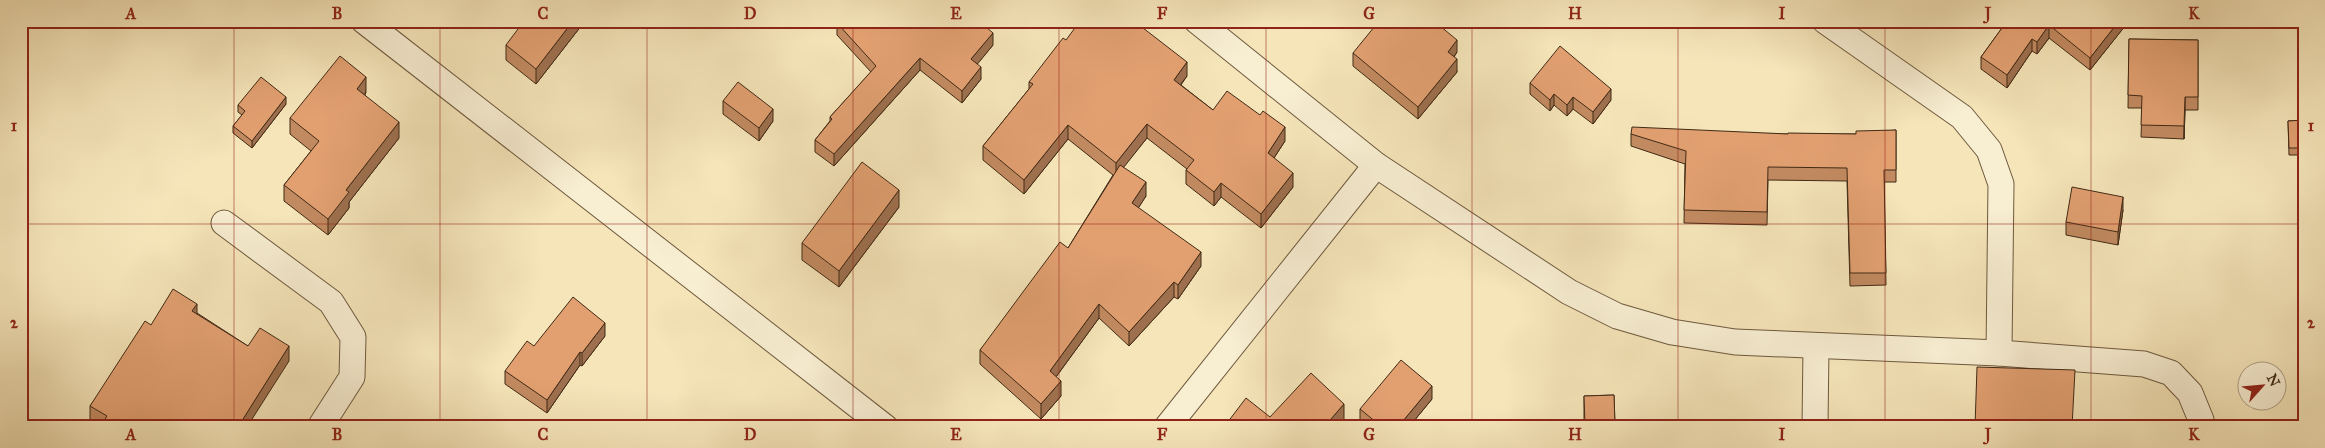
<svg xmlns="http://www.w3.org/2000/svg" width="2325" height="448" viewBox="0 0 2325 448" font-family="'IM FELL Great Primer',serif">
  <rect width="100%" height="100%" fill="#f5e5b9"/>
  <filter id="stains"><feTurbulence type="fractalNoise" baseFrequency=".004" numOctaves="4"/><feColorMatrix values="0 0 0 0 .2 0 0 0 0 .09 0 0 0 0 .02 0 0 0 .5 -.17"/></filter>
  <radialGradient id="worn" r=".72"><stop offset=".6" stop-color="#630" stop-opacity="0"/><stop offset="1" stop-color="#630" stop-opacity=".3"/></radialGradient>
  <g fill="none" stroke-linecap="round" stroke-linejoin="round">
    <g stroke="#6e593e" stroke-width="27">
      <g id="street">
        <path d="M364,21L885,427"/>
        <path d="M1197,21L1376,165L1569,292L1617,316L1672,332L1735,342L1999,353L2144,364L2171,373L2190,393L2201,420L2202,427"/>
        <path d="M1825,21L1962,117L1989,150L2001,184L1999,353"/>
        <path d="M224,223L331,302L353,337L352,377L320,427"/>
        <path d="M1167,427L1376,165"/>
        <path d="M1815,427L1816,346"/>
      </g>
    </g>
    <use href="#street" stroke="#f8eed2" stroke-width="25"/>
  </g>
  <g fill="#c28a61" stroke="#412a15">
    <path d="M585,21L536,84L506,60V45Z"/>
    <path d="M1137,21V24L1187,76L1181,85L1213,110L1285,141L1274,158L1293,187L1261,228L1221,197L1214,206L1186,184V170L1187,169L1147,138L1123,167L1146,196L1138,208L1201,266L1178,299L1174,297L1129,346L1099,318L1056,377L1061,396L1041,419L980,364V350L1068,248L1113,175L1068,139L1024,194L983,160V146L1029,89V82Z"/>
    <path d="M2007,21H2129L2090,70L2049,38L2037,54L2032,51L2007,88L1981,69V57Z"/>
    <path d="M837,23L993,45L977,64L981,79L962,103L920,70L834,166L815,152V140L830,121V117L871,72L837,35Z"/>
    <path d="M2129,39L2198,40V110H2185L2184,139L2141,137L2142,108H2128Z"/>
    <path d="M1457,52L1454,57L1457,72L1418,119L1353,66V53Z"/>
    <path d="M1530,83L1611,100L1593,124L1573,109L1567,116L1554,105L1550,111L1530,94Z"/>
    <path d="M366,92L365,95L399,138L349,202V208L328,235L284,201V185L311,151L290,134V118Z"/>
    <path d="M723,101L773,121L759,141L723,114Z"/>
    <path d="M286,104L252,148L233,133V126L242,115L238,112V105Z"/>
    <path d="M2304,120V155H2289L2288,121Z"/>
    <path d="M1896,130V182H1884L1886,285L1850,286L1847,181L1768,180L1767,225L1684,223L1685,164L1631,146V134H1856Z"/>
    <path d="M899,207L839,287L802,260V243Z"/>
    <path d="M2123,210L2118,245L2066,235V222Z"/>
    <path d="M197,313L248,346L289,361L100,427L90,420V406L151,325Z"/>
    <path d="M605,336L582,366L580,365L547,413L505,384V371L534,346Z"/>
    <path d="M1614,395L1615,427H1584V396Z"/>
    <path d="M1432,399L1409,427H1366L1360,422V409Z"/>
  </g>
  <g fill="#9e704f" stroke="#412a15">
    <path d="M573,21H585L536,84V69Z"/>
    <path d="M2119,21H2129L2090,70V58Z"/>
    <path d="M2049,25V38L2037,54V42Z"/>
    <path d="M993,33V45L971,72V59Z"/>
    <path d="M2032,39V51L2007,88V75Z"/>
    <path d="M1457,40V52L1448,65V52Z"/>
    <path d="M920,58V70L834,166V154Z"/>
    <path d="M1457,59V72L1418,119V107Z"/>
    <path d="M1187,62V76L1174,93V80Z"/>
    <path d="M981,67V79L962,103V91Z"/>
    <path d="M366,77V92L357,104V89Z"/>
    <path d="M1611,89V100L1593,124V112Z"/>
    <path d="M1554,94V105L1550,111V100Z"/>
    <path d="M286,97V104L252,148V141Z"/>
    <path d="M1573,97V109L1567,116V105Z"/>
    <path d="M2185,97V110L2184,139V126Z"/>
    <path d="M773,109V121L759,141V128Z"/>
    <path d="M399,122V138L349,202V208L328,235V219L346,190Z"/>
    <path d="M1147,124V138L1116,177V163Z"/>
    <path d="M1068,125V139L1024,194V180Z"/>
    <path d="M1285,127V141L1268,167V153Z"/>
    <path d="M1293,173V187L1261,228V214Z"/>
    <path d="M1146,182V196L1132,218V203Z"/>
    <path d="M1221,183V197L1214,206V192Z"/>
    <path d="M899,190V207L839,287V271Z"/>
    <path d="M2123,197V210L2118,245V232Z"/>
    <path d="M1201,252V266L1178,299V285Z"/>
    <path d="M1174,282V297L1129,346V332Z"/>
    <path d="M197,304V318L192,311Z"/>
    <path d="M1099,304V318L1050,385V371Z"/>
    <path d="M605,323V336L582,366V353Z"/>
    <path d="M289,346V361L247,427H238Z"/>
    <path d="M580,352V365L547,413V400Z"/>
    <path d="M1061,381V396L1041,419V404Z"/>
    <path d="M1432,386V399L1409,427H1398Z"/>
    <path d="M1344,404V420L1338,427H1324Z"/>
  </g>
  <g fill="#e2a071" stroke="#412a15">
    <path d="M524,21H573L536,69L506,45Z"/>
    <path d="M839,21H979L993,33L971,59L981,67L962,91L920,58L834,154L815,140L832,119L830,117L876,66L837,23Z"/>
    <path d="M1080,21H1134L1187,62L1174,80L1213,110L1227,91L1260,115L1263,111L1285,127L1268,153L1293,173L1261,214L1221,183L1214,192L1186,170L1194,160L1147,124L1116,163L1068,125L1024,180L983,146L1033,84L1029,82L1063,38L1066,40Z"/>
    <path d="M1379,21H1434L1457,40L1448,52L1457,59L1418,107L1353,53Z"/>
    <path d="M2007,21H2119L2090,58L2049,25L2037,42L2032,39L2007,75L1981,57Z"/>
    <path d="M2129,39L2198,40V97H2185L2184,126L2141,125L2142,96L2128,95Z"/>
    <path d="M1560,46L1611,89L1593,112L1573,97L1567,105L1554,94L1550,100L1530,83Z"/>
    <path d="M340,56L366,77L357,89L399,122L346,190L349,192L328,219L284,185L319,141L290,118Z"/>
    <path d="M261,77L286,97L252,141L233,126L245,111L238,105Z"/>
    <path d="M738,82L773,109L759,128L723,101Z"/>
    <path d="M2304,120V148H2289L2288,121Z"/>
    <path d="M1632,127L1788,134V133L1856,134V131L1896,130V170H1884L1886,273H1850L1847,168L1768,167L1767,212L1684,210L1686,151L1631,134Z"/>
    <path d="M862,162L899,190L839,271L802,243Z"/>
    <path d="M1120,165L1146,182L1132,203L1201,252L1178,285L1174,282L1129,332L1099,304L1050,371L1061,381L1041,404L980,350L1060,242L1068,248Z"/>
    <path d="M2072,187L2123,197L2118,232L2066,222Z"/>
    <path d="M173,289L197,304L192,311L248,346L260,328L289,346L238,427H100L107,416L90,406L145,321L151,325Z"/>
    <path d="M573,297L605,323L582,353L580,352L547,400L505,371L527,341L534,346Z"/>
    <path d="M1401,360L1432,386L1398,427H1382L1360,409Z"/>
    <path d="M1977,367L2075,370L2072,427H1975Z"/>
    <path d="M1311,373L1344,404L1324,427H1224L1246,398L1270,417Z"/>
    <path d="M1614,395L1615,424L1585,425L1584,396Z"/>
  </g>
  <path fill="none" stroke="#8f2418" stroke-width="1" stroke-opacity="0.55" d="M234,21V427M440,21V427M647,21V427M853,21V427M1059,21V427M1266,21V427M1472,21V427M1678,21V427M1885,21V427M2091,21V427M21,224H2304"/>
  <rect width="2325" height="448" fill="none" stroke="#f5e5b9" stroke-width="55"/>
  <g transform="translate(2262 386) rotate(63)"><circle r="24" fill="#f8eed2" stroke="#afa086"/>
  <path d="M0-4L9 19L0 12L-9 19Z" fill="#8f2418"/>
  <text y="-8" font-size="14" font-weight="bold" text-anchor="middle" fill="#412a15">N</text>
  </g>
  <rect x="28" y="28" width="2270" height="392" fill="none" stroke="#8f2418" stroke-width="2"/>
  <g font-size="16" text-anchor="middle" font-weight="bold" fill="#8f2418">
    <text x="131" y="19">A</text>
    <text x="337" y="19">B</text>
    <text x="543" y="19">C</text>
    <text x="750" y="19">D</text>
    <text x="956" y="19">E</text>
    <text x="1162" y="19">F</text>
    <text x="1369" y="19">G</text>
    <text x="1575" y="19">H</text>
    <text x="1782" y="19">I</text>
    <text x="1988" y="19">J</text>
    <text x="2194" y="19">K</text>
    <text x="14" y="131">1</text>
    <text x="2311" y="131">1</text>
    <text x="14" y="328">2</text>
    <text x="2311" y="328">2</text>
    <text x="131" y="440">A</text>
    <text x="337" y="440">B</text>
    <text x="543" y="440">C</text>
    <text x="750" y="440">D</text>
    <text x="956" y="440">E</text>
    <text x="1162" y="440">F</text>
    <text x="1369" y="440">G</text>
    <text x="1575" y="440">H</text>
    <text x="1782" y="440">I</text>
    <text x="1988" y="440">J</text>
    <text x="2194" y="440">K</text>
  </g>
  <rect width="100%" height="100%" filter="url(#stains)"/>
  <rect width="100%" height="100%" fill="url(#worn)"/>
</svg>
